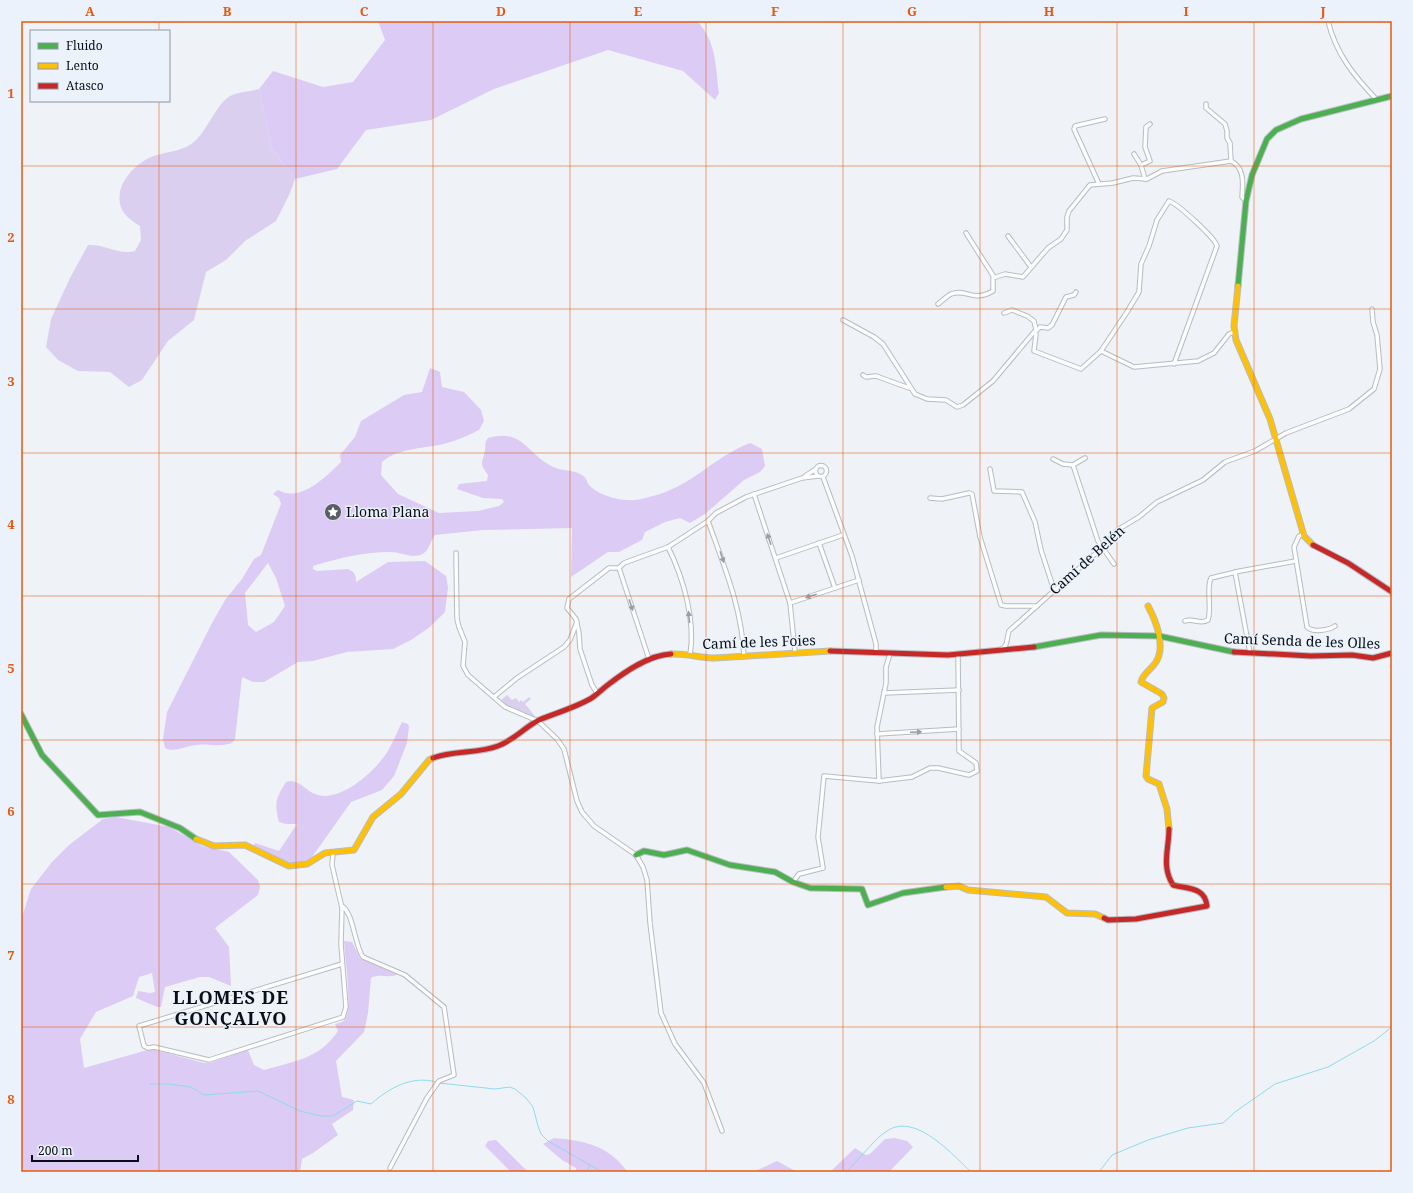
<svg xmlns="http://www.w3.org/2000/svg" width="1413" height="1193" viewBox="0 0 1413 1193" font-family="'Noto Serif',serif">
  <rect width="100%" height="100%" fill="#eff3f8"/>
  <g fill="#dbcff0">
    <path d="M259,89L272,149L295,179L290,193L276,221L245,241L226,260L206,272L194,320L168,341L142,380L129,387L110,372L78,371L58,360L46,347L51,319L70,278L88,245C106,244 117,255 135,251L141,240L140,226C126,217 117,210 120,192C123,176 141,159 157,155C170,151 185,151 196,140C208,129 217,102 232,95C240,92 251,91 259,89Z"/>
    <path d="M507,695L512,700L516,698L519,702L521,700L523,702L529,697L531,699L525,704L535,716L534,717L504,704L500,701Z"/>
  </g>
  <g fill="#dccbf5" fill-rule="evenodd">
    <path d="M378,21H697C717,42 715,66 719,93L715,100L683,71L608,50L494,89L431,120L366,130L337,169L295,179L272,149L259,89L273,71L323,87L353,82L385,40Z"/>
    <path d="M430,368L440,372L442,387L464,392L481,410L484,421L479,430C469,435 458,440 447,443C426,449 399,447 382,462L381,475L398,494L439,513L478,511L499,506L504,502L502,499L483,498L457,489L459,484L487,481L488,475C478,461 483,464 485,450C486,445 484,443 488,438C524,427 529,458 556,468C564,471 575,470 582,475C587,478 586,481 589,485C597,494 616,500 628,500C634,501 642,499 649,497C691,488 713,457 750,443L762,449L765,466L760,472L744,480L705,514L690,523L680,518L665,522L645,532L642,540L619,552H608L571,577L572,528L483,530L435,535C431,540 429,550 424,553C415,560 401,552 391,552C364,552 339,558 313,566V569L317,571L348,569C355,572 356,575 356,582L388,562L425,561L446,576L448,587L445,612L430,627L411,640L393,649L347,652L313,661L298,662L264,682H253L242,677L235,739C233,742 231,744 228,744C217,747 206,743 196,745C186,746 173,753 165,748L163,739L167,712L211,625L225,600L242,579L254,559L261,555L281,504L279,498L273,494L278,490C300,503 326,477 341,462L340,455L355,437L361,421L404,395L422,392ZM268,563L276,578L285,606L274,622L256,632L248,625L245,593Z"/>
    <path d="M402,722L408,724L409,727L407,743L394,776L382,790L351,802L312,857L301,863H294L286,861L254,846L255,843L279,851L297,824H286L279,822C274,803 276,798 286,782C297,777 306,791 315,794C339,804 374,772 386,754C392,745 397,732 402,722Z"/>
    <path d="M116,817L169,827L202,846L229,852L258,880L260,887L258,895L215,928L229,947L231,986L209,977H200L165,987L161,1007H157L136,998L138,991L150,993L155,992L152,973L139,977L133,996L96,1012L80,1039L84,1068L151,1049L204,1063H210L248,1050L254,1065L264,1070C295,1061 319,1059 338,1031L335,1024C339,1023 344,1022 346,1018C352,1002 345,960 344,941L352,942L360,958L398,974C390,979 380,973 371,978L368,1013L364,1032L336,1061L342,1097L354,1100L353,1110L332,1124L338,1135L313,1153L302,1159L300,1172H21V920L31,889L52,862L69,845L103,819Z"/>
    <path d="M554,1138C576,1140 598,1143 615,1158C620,1162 624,1168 628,1172H576V1168L562,1160L543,1144Z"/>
    <path d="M895,1138L907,1141L913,1147L889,1172H830L855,1148L866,1155L870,1154L885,1139Z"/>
    <path d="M496,1140L528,1172H511L485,1146L488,1141Z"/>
    <path d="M777,1161L797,1172H753Z"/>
  </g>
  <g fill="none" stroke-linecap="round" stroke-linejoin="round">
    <g stroke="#8edaec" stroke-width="1">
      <path d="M439,1083L495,1089L510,1087L515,1089L526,1098L533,1107L538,1126L541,1134L548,1141L590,1165"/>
      <path d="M150,1084H169L191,1087L204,1095L258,1091L300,1111L321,1116H333L357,1101L371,1104C389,1088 412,1075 436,1082"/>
      <path d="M587,1172L590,1165L602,1172"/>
      <path d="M846,1172C858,1161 875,1138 887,1131C915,1112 952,1154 971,1172"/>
      <path d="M1099,1172L1112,1155L1148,1140L1188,1128L1223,1123L1235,1112L1275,1084L1328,1067L1374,1041L1392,1027"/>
    </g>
    <g stroke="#b7bcc3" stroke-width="5.5">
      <g id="street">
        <path d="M1328,21C1336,54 1354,76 1377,100"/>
        <path d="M1206,104V108L1225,124L1227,131V138L1230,143L1231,161"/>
        <path d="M1134,154L1141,165L1145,179"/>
        <path d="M1141,165L1150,161L1145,147L1146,127L1150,124"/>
        <path d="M1099,184L1074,129L1075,126L1105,119"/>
        <path d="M966,233L994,277"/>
        <path d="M1008,236L1031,267"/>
        <path d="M938,304C942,301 947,296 951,294C967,288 972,303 993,291V278L1005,274L1023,277L1048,248L1061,239L1067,230V217L1069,211L1090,185L1113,183L1133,178L1147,179L1162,171L1231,161C1245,168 1243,184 1242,197L1246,201"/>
        <path d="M1004,313L1012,310L1027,316L1034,321L1036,330"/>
        <path d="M843,320L874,337L883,344L915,394L927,399L946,400L957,407L963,405L993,381L1034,332L1036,334L1034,351L1081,369L1101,351L1127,312L1139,292L1141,264L1149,246L1157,220L1169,201C1178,204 1215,238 1217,246L1174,364"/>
        <path d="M1035,332L1040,327L1048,328L1052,325L1066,297L1074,295L1076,292"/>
        <path d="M1101,351L1134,367L1198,361L1214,353L1229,334L1234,332"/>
        <path d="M863,375L866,377L876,376L909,388"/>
        <path d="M1085,458L1073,465L1098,541L1114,564"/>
        <path d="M1053,459L1063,464L1073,465"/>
        <circle cx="821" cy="471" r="5.5"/>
        <path d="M990,469L994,491L1022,492L1035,522L1041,550L1054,590"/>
        <path d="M805,476L816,469"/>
        <path d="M823,477L852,556L876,644V651"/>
        <path d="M754,494L790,603L795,652"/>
        <path d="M930,498L942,499L969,493L972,494L980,537L1001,605L1006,606H1037"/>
        <path d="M708,521C724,566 742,608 744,657"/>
        <path d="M1304,534L1299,536L1294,547L1307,627C1313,633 1329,630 1335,626"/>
        <path d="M819,543L835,588"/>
        <path d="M668,547C683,577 696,621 690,655"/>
        <path d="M456,553L457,619L459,627L465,642L463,666L468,675L505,707L538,721L557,739L564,749L577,801L582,812L594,826L636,855L643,867L647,880L650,923L661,1013L675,1044L704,1083L722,1131"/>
        <path d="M776,558L843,535"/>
        <path d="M619,568L649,659"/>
        <path d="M1235,572L1250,653"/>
        <path d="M790,603L859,580"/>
        <path d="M1185,621C1193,618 1201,625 1208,620C1212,608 1206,587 1211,578L1240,571L1296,561"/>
        <path d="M1000,650C1009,645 1006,640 1009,631L1095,554L1119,529L1139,517L1157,502L1203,480L1225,462L1255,451L1286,433L1349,409L1374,389L1380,369L1377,335L1373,322L1372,309"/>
        <path d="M597,693L592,685L580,649L579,633L576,619L567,608L569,599L609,568H619L624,563L668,547L708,521L716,513L746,497L802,478L818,476"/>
        <path d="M884,693L959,690"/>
        <path d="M494,697L517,678L564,647L570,640L577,622"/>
        <path d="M877,734L959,729"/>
        <path d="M879,781L877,727L886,683V667L890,654"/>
        <path d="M333,853L332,865L342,908L341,944L346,1007L343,1017L209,1060L154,1047L148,1048L144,1046L139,1026L342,964"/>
        <path d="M793,882L799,874L823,868L818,837L824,776L879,781L912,777L930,768H938L969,775L977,771L976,763L959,751L958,654"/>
        <path d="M342,906C354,914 354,944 363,957L405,975L444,1007L454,1075L439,1081L427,1098L390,1168"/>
      </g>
    </g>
    <g stroke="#b7bcc3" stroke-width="7">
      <g id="fast">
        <path d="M1238,286L1246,201L1252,175L1267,139L1276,130L1301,119L1392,96"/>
        <path d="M1034,647L1101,635L1159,636L1234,652"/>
        <path d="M21,714L42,755L98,815L140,812L180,828L196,839"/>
        <path d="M636,855L644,851L664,855L687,850L730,865L775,872L793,882L810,888L862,889L868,905L903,893L946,887"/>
      </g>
    </g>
    <g stroke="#b7bcc3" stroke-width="7">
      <g id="slow">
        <path d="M1238,286L1234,326L1236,340L1270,419L1304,536L1313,545"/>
        <path d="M1148,606C1156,621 1166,646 1156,662C1151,670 1143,673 1141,682L1162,694L1164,698L1163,702L1152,708L1146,776L1148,779L1159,784L1167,809L1169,829"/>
        <path d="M671,654C686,653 700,658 715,658L830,651"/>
        <path d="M196,839L214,846L245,845L289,866L307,864L325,853L354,850L373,817L401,794L429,760L433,758"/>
        <path d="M946,887L959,886L968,890L1046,897L1067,913L1095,914L1104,918"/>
      </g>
    </g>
    <g stroke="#b7bcc3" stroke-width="7">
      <g id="jam">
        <path d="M1313,545L1348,563L1392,592"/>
        <path d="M830,651L948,655L1034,647"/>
        <path d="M1234,652L1311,656L1352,655L1373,658L1392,653"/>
        <path d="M433,758C454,750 477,754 498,746C514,740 525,727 539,720C556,713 574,708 590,699C597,695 602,689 609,684C626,671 649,655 671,654"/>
        <path d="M1104,918L1108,920L1136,919L1207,906C1205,887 1188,889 1173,885C1161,866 1169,849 1169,829"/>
      </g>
    </g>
    <use href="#street" stroke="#fdfdfe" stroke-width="3.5"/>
    <use href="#fast" stroke="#4caf50" stroke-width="5"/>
    <use href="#slow" stroke="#ffc107" stroke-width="5"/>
    <use href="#jam" stroke="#c62828" stroke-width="5"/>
  </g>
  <defs><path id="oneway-solid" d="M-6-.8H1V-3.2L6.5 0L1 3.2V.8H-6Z"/></defs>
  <g fill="#9b9da1">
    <use href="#oneway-solid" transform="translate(769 539) rotate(-109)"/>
    <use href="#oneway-solid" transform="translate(722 557) rotate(71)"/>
    <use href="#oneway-solid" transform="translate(811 596) rotate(162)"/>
    <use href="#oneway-solid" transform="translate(631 605) rotate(72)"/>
    <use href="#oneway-solid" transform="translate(689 617) rotate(-95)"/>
    <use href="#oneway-solid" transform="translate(916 732) rotate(-3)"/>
  </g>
  <path fill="none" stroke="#e8590c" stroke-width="1" stroke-opacity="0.55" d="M159,21V31M296,21V1172M433,21V1172M570,21V1172M706,21V1172M843,21V1172M980,21V1172M1117,21V1172M1254,21V1172M159,101V1172M21,166H1392M21,309H1392M21,453H1392M21,596H1392M21,740H1392M21,884H1392M21,1027H1392"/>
  <defs>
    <g id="sight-disc" transform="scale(0.9)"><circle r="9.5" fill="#595e65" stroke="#ebf2fc"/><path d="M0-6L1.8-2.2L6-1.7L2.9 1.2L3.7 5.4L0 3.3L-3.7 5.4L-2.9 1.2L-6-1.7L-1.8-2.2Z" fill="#fff"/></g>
  </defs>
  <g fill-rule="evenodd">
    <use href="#sight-disc" x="333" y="512"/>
  </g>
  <g text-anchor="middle" stroke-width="3" stroke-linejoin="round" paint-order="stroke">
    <g font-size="14" fill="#080e16" stroke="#ebf2fc" text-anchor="start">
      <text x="346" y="517">Lloma Plana</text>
    </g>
    <g font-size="14" fill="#080e16" stroke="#ebf2fc">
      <text transform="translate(1087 560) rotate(-42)" y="5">Camí de Belén</text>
      <text transform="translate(1302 641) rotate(2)" y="5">Camí Senda de les Olles</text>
      <text transform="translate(759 642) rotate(-2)" y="5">Camí de les Foies</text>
    </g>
    <g font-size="18" font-weight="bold" letter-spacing="1" fill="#080e16" stroke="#ebf2fc">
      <text x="231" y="1004">LLOMES DE<tspan x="231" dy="21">GONÇALVO</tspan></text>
    </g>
  </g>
  <rect width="1413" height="1193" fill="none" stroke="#ebf2fc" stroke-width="44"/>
  <rect x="30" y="30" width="140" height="72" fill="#ebf2fc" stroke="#9097a0"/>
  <rect x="38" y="43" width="20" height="6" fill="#4caf50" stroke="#9097a0"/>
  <text x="66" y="50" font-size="12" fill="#080e16">Fluido</text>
  <rect x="38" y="63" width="20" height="6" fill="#ffc107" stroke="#9097a0"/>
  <text x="66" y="70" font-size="12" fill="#080e16">Lento</text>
  <rect x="38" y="83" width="20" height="6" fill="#c62828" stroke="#9097a0"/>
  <text x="66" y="90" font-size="12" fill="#080e16">Atasco</text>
  <path d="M32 1155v6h106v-6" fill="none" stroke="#080e16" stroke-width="2"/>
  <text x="38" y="1155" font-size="12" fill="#080e16" stroke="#ebf2fc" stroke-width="3" paint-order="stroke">200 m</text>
  <rect x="22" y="22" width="1369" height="1149" fill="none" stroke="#e8590c" stroke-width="1.5"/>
  <g font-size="13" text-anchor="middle" font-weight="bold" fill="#e8590c">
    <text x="90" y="16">A</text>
    <text x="227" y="16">B</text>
    <text x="364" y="16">C</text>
    <text x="501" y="16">D</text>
    <text x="638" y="16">E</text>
    <text x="775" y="16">F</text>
    <text x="912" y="16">G</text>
    <text x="1049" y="16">H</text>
    <text x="1186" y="16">I</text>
    <text x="1323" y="16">J</text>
    <text x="11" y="98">1</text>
    <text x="11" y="242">2</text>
    <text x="11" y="386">3</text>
    <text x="11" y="529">4</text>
    <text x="11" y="673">5</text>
    <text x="11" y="816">6</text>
    <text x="11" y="960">7</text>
    <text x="11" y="1104">8</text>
  </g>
</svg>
